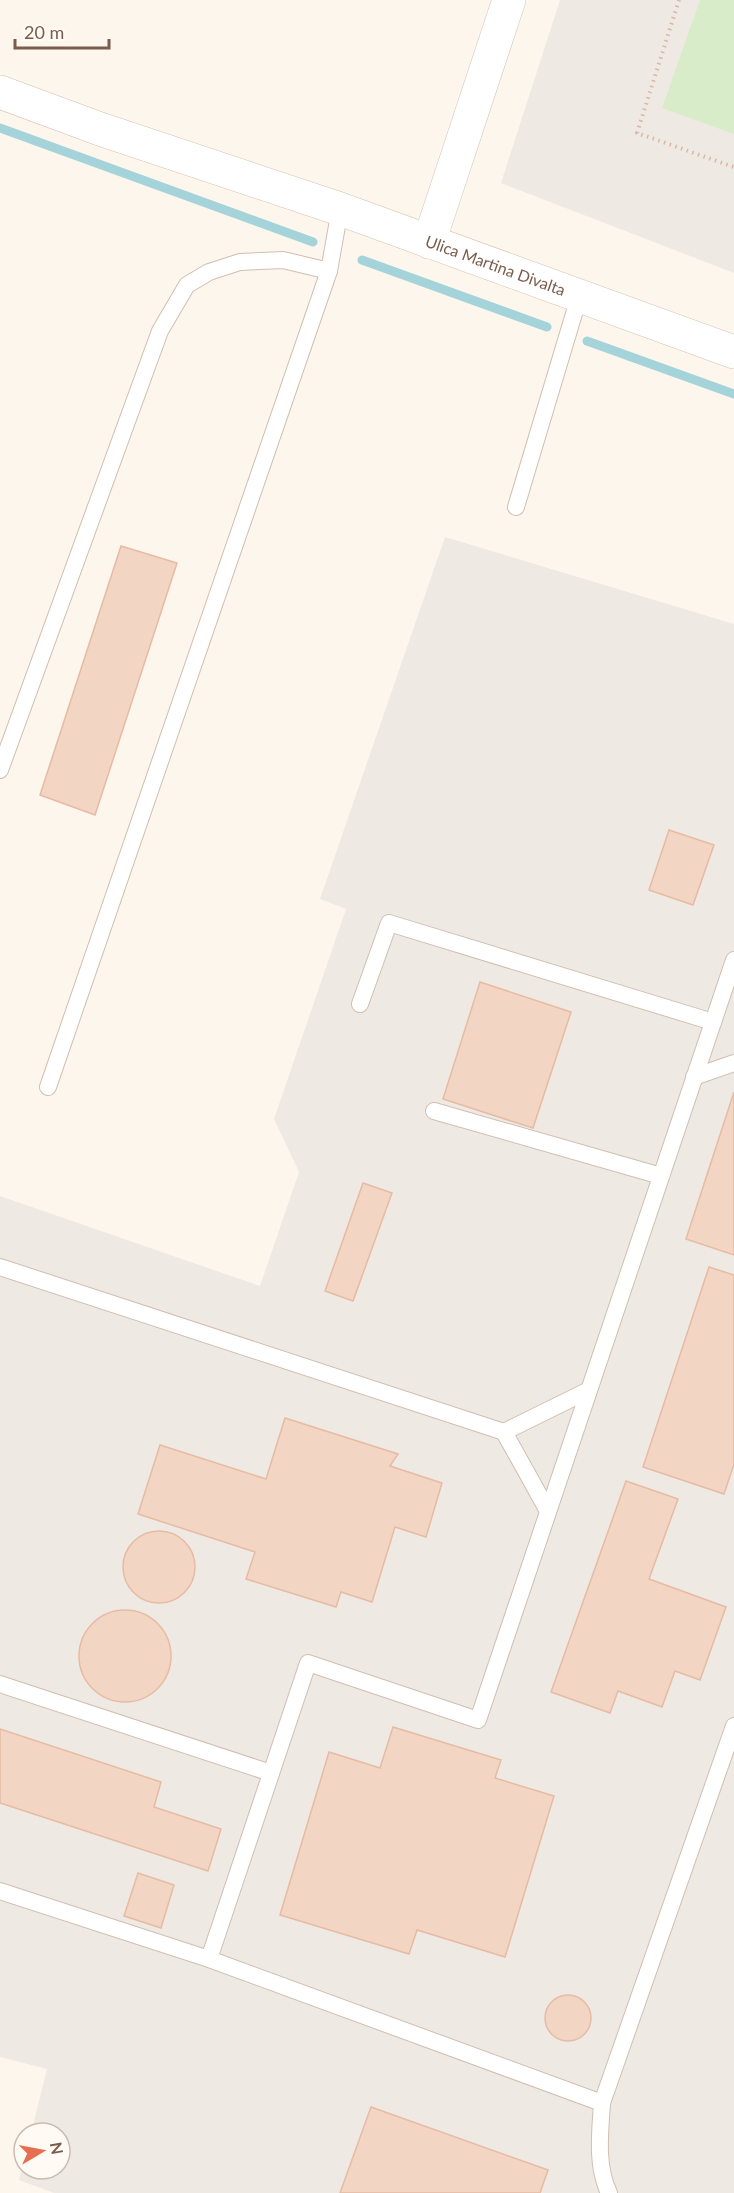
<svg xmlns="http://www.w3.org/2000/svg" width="734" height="2193" viewBox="0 0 734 2193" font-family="Lato,sans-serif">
  <rect width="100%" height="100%" fill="#fdf6ec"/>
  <g fill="#efe9e4">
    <path d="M560,0H734V273L501,183Z"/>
    <path d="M445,537L734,624V2193H54L19,2180L24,2161V2169H60V2133H31L47,2069L0,2057V1196L260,1286L299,1172L274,1119L346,909L320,899Z"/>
  </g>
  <path fill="#d8ecc9" d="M700,0H734V134L662,108Z"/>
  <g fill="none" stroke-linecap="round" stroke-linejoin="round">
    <g stroke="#a5d3da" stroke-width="9">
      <path d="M0,128L313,242"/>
      <path d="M362,260L547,327"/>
      <path d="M587,341L734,394"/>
    </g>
  </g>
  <g fill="#f3d5c3" stroke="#e6bba3" stroke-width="1.5">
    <path d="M121,546L177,563L95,815L40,795Z"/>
    <path d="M669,830L714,845L693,905L649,890Z"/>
    <path d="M480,982L571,1012L533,1128L443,1099Z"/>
    <path d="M734,1092V1255L686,1239Z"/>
    <path d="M363,1183L392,1193L353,1301L325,1291Z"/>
    <path d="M709,1267L734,1275V1464L724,1494L643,1467Z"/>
    <path d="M285,1418L398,1454L390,1466L442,1483L426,1537L395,1527L372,1602L341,1592L336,1607L246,1579L255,1552L138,1514L160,1445L266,1479Z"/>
    <path d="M626,1481L678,1499L649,1579L726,1607L700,1680L675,1671L662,1707L618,1691L610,1713L551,1692Z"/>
    <circle cx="159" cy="1567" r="36"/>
    <circle cx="125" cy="1656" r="46"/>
    <path d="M393,1727L501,1760L495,1778L554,1796L505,1957L417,1930L409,1954L280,1915L329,1752L380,1768Z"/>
    <path d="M0,1729L161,1782L154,1807L221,1829L208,1871L0,1803Z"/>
    <path d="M138,1873L174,1885L161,1928L124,1916Z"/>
    <circle cx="568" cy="2018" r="23"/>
    <path d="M371,2107L548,2170L540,2193H340Z"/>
  </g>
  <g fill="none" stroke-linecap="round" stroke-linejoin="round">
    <g stroke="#d1beb0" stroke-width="18">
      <g id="lane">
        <path d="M516,507L579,297"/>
        <path d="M0,770L160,331L187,285L209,272L240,262L283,260L329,271"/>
        <path d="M360,1004L389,923L713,1022"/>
        <path d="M694,1077L734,1063"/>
        <path d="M48,1087L329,271L340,209"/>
        <path d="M434,1111L661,1176"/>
        <path d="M0,1267L504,1432"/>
        <path d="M548,1511L504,1432L589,1390"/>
        <path d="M0,1684L271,1773"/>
        <path d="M0,1891L209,1959L308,1663L478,1720L734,960"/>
        <path d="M209,1959L602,2103"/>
        <path d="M609,2193C596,2166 600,2133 602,2103L734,1726"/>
      </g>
    </g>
    <g stroke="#d6c0b0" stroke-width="34">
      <g id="secondary">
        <path id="s1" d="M0,92L100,129L340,209L734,352"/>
        <path d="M429,242L509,0"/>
      </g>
    </g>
    <path stroke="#d9b8a5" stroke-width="4" stroke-dasharray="1.5 4.5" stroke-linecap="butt" d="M679,0L637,133L734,167"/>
    <use href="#lane" stroke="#fff" stroke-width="16"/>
    <use href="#secondary" stroke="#fff" stroke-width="33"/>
  </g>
  <g text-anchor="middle" stroke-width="4.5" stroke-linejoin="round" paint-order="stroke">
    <g font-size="16" fill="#7a5c4d" stroke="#fffaf3">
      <text dy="6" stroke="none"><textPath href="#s1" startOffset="525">Ulica Martina Divalta</textPath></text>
    </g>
  </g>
  <g transform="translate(42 2151) rotate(80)"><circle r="28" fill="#fffaf3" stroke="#cabbb1" stroke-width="1.5"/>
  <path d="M0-4.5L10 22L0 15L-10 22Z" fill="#e76f51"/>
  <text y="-9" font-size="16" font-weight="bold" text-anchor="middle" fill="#7a5c4d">N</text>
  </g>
  <path d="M15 39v9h94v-9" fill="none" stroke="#7a5c4d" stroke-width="3"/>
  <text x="24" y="39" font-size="18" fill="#7a5c4d" stroke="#fffaf3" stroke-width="4.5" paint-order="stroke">20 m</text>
</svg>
